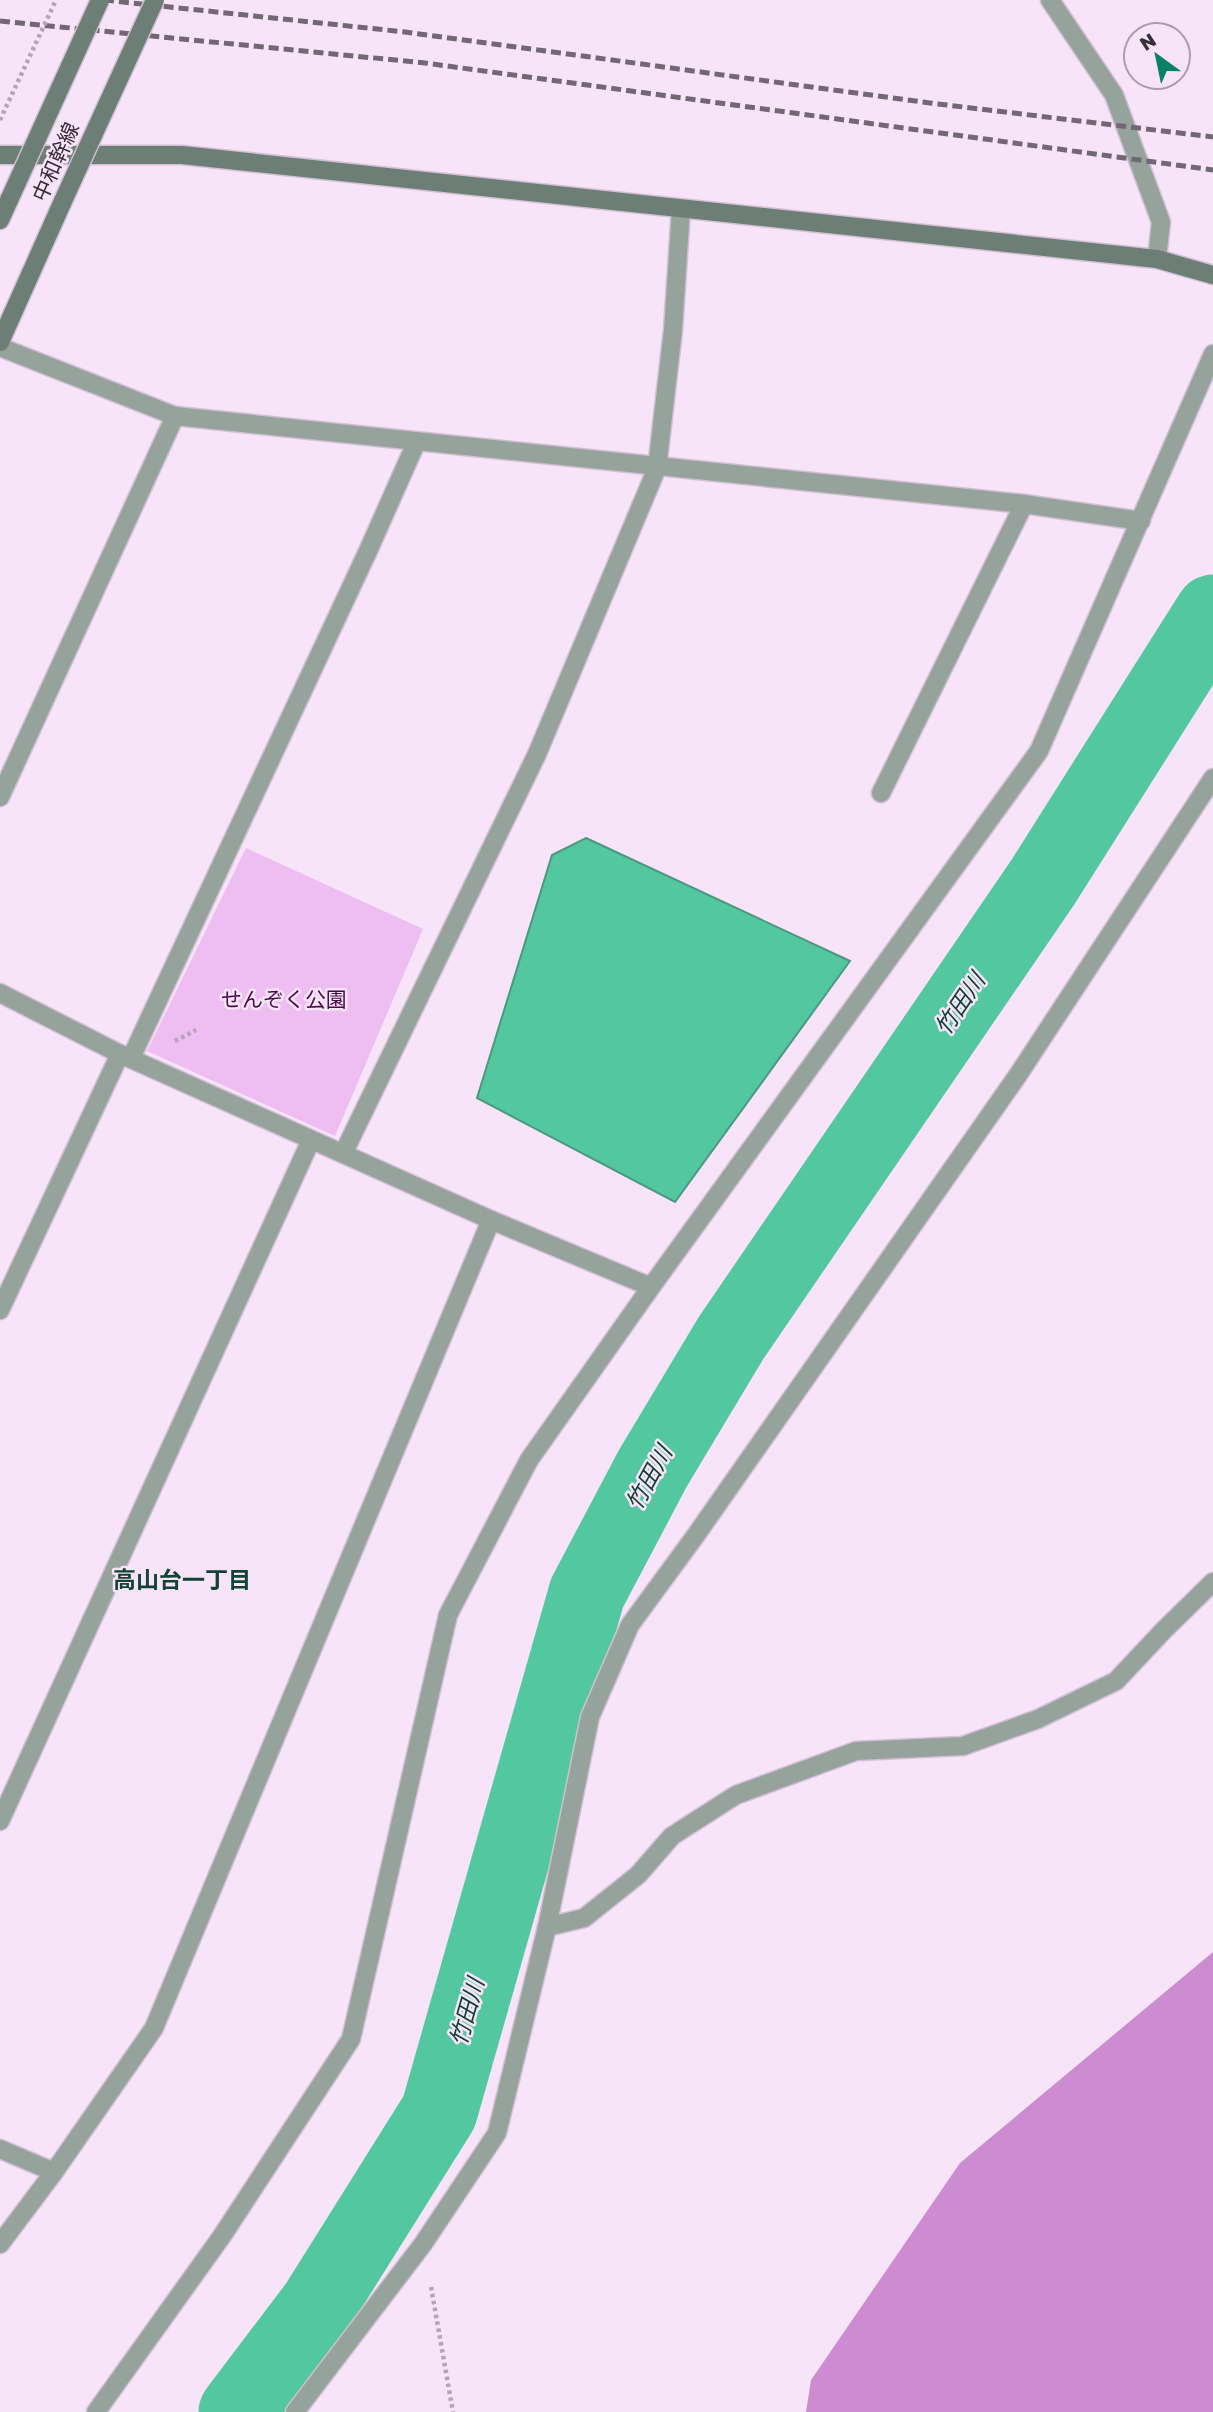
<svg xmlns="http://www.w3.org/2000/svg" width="1213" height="2412" viewBox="0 0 1213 2412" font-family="'Golos Text','Noto Sans JP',sans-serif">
  <rect width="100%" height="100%" fill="#f8e4f9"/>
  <path fill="#eebdf1" d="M246,848L423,929L335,1136L147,1051Z"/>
  <path fill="#cd8cd1" d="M1213,1952V2412H806L811,2380L960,2163Z"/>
  <path fill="#53c79f" stroke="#4b9980" stroke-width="2" d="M586,838L850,961L675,1202L477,1098L552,855Z"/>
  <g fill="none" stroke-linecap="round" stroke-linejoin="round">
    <path stroke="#53c79f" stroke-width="77" d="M237,2412L318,2305L439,2112L587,1593L653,1468L731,1338L1043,882L1213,613"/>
    <g stroke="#d1c0d2" stroke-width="21">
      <g id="street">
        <path d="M1050,0L1114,95L1161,222L1157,259"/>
        <path d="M0,347L175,416L1024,504L1141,521"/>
        <path d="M881,793L1024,504"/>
        <path d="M0,797L175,416"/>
        <path d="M0,993L120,1054L491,1220L651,1287"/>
        <path d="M131,1058L368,551L416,443"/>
        <path d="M344,1152L537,754L657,468L673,330L681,209"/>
        <path d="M0,1310L120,1054"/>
        <path d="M0,1821L311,1140"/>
        <path d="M547,1927L584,1918L638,1875L672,1836L736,1795L856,1751L963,1746L1038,1719L1116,1681L1164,1630L1213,1582"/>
        <path d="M0,2149L54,2172"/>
        <path d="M0,2244L54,2172L154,2028L491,1220"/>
        <path d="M96,2412L222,2236L351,2039L448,1615L529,1460L651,1287L1039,751L1213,354"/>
        <path d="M295,2412L423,2244L497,2133L547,1927L590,1717L630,1625L696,1535L1018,1075L1213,778"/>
      </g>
    </g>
    <g stroke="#d1c0d2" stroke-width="21">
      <g id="secondary">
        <path d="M0,155H182L1157,259L1213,275"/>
        <path d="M0,220L10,198"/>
        <path d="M0,342L63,201"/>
      </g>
    </g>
    <g stroke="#b4a4b5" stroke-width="4.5" stroke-dasharray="3.5 3.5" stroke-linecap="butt">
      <path d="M175,1041L196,1030"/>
      <path d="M431,2287L453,2412"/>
    </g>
    <use href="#street" stroke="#96a29c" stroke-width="18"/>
    <use href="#secondary" stroke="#6d7e76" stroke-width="18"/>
    <g stroke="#736773" stroke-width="5" stroke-dasharray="10 5" stroke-linecap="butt">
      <path d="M104,0L405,32L930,103L1213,137"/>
      <path d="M0,21L425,63L1213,170"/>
    </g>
    <g stroke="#d1c0d2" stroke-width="21" stroke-linecap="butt">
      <g id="secondary-bridge">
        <path d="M10,198L100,0"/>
        <path d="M63,201L155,0"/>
      </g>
    </g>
    <path stroke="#b4a4b5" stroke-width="4.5" stroke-dasharray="3.5 3.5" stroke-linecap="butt" d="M0,120L56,0"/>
    <use href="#secondary-bridge" stroke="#6d7e76" stroke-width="18"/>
  </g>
  <g text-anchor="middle" stroke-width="5" stroke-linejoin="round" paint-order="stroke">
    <g font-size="21" fill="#372f37" stroke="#f8e4f9">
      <text transform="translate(56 162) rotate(-66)" y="7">中和幹線</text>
    </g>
    <g font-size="21" fill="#470b4b" stroke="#f8e4f9">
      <text x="284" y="1007">せんぞく公園</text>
    </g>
    <g font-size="23" font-style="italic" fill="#0c3f2f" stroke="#f8e4f9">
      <text transform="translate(960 1004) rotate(-56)" y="8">竹田川</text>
      <text transform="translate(649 1478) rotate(-61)" y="8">竹田川</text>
      <text transform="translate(467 2012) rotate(-74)" y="8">竹田川</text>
    </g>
    <g font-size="23" font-weight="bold" fill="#114333" stroke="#f8e4f9">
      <text x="182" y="1588">高山台一丁目</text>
    </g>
  </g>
  <g transform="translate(1157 56) rotate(327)"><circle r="33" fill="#f8e4f9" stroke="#ab9cab" stroke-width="2"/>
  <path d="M0-5L12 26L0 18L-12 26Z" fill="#088262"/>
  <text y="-10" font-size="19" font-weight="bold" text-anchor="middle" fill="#372f37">N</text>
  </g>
</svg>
